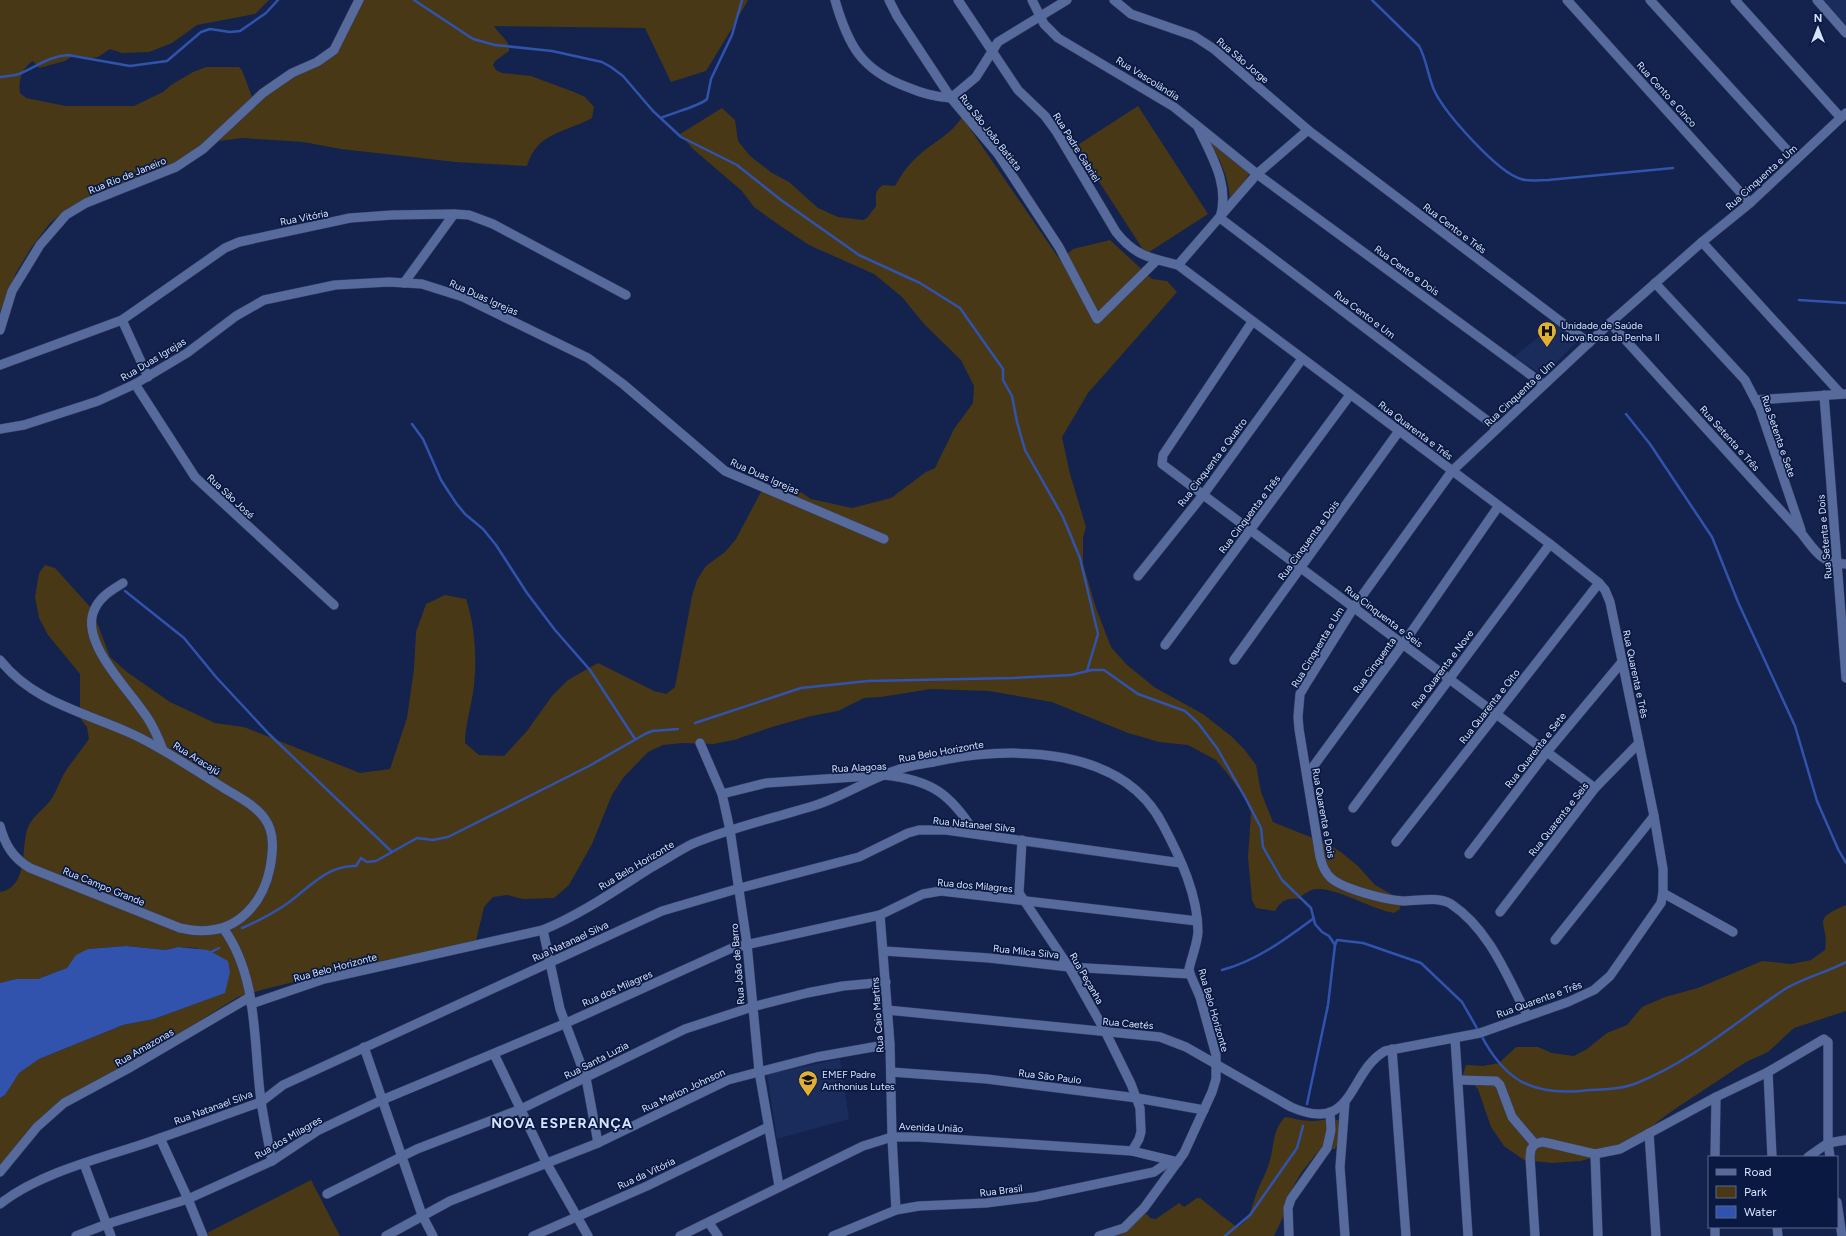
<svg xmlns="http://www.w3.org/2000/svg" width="1846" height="1236" viewBox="0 0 1846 1236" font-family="Figtree,sans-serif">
  <rect width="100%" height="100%" fill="#13234d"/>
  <g fill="#192c5c">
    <path d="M1823,0H1846V25Z"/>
    <path d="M1555,323L1579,340L1543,375L1514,357Z"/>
    <path d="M840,1059L849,1119L777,1139L767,1074Z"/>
  </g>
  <g fill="#483815">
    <path d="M0,0H269L255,14L197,25L172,43L149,52L122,53L110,49L98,57L91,58L74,55L65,61L39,68L33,61C22,68 18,80 20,93L26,98L66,106H134L163,92L171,85L193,72L206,67H239L242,70L252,97L328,53L359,0H748L732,28H734L731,30L706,71L671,82L645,28L494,26C499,35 511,41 509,51L495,61L493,65L496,70L502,73L531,76L574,92L585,97L594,107L592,118C565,133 537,132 527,166L456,162L341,149L303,142L242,138L211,142L170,167L90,197L65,211L50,223L31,248L16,273L0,312Z"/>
    <path d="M1138,106L1208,214L1146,254L1076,146Z"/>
    <path d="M722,108L735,120L738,141L750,156L772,173L789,182L818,208L838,217L863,220L867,218L876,206C876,196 874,191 883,185L895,186C901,175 908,165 918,156C933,142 951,135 962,117L1060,260L1073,249L1110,240L1152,279L1167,281L1177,292L1088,393L1062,437L1070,474L1086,527L1083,537V564L1096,608L1111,647L1126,664L1154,687L1203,714L1231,736L1244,749L1256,765L1261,792L1273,822L1330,845L1342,853L1358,866L1375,885L1398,898L1401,903L1400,909L1394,913C1371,909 1338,888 1317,889C1311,889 1303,894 1299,899C1286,898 1282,900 1275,911L1256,908L1252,900L1248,857L1251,813L1245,798L1227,773L1216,760L1188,745L1159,742L1128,733L1052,702L989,691L931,689L881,697L864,698L838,711L811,716L772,727L734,740L713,744L683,743L663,745L648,752L623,778L612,795L592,844L569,885L554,898L523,899L507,895L493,897L484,907L476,941L368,964L265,989L238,997L144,1055L86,1086L0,1168V1098L5,1095L18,1073L39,1059L123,1025L154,1019L213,997L197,948L178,947L166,950L126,946L88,949L67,968L56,972L38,979H16L0,983V892C28,887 21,850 27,830C31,817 42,811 50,801C57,791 60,779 67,769C74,759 82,749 89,739L87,727L80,718V674L48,635L39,618L35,597L39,573L45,565L55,568L92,609L110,657L127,672L170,702L215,723L244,727L360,773L390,769L407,718L414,669L416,632L426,604L445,595L466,599C475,626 477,657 474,685C472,705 465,724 465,743L479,755L504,756L527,731L552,696L568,680L598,663L654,691L666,694L675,687L692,596L697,580L706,566L725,552L736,539L763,488L780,485L799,491L811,499L852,508L891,498L926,472L935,468L954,429L973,403L974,386L961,360L925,325L902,297L874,274L809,245L779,225L754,207L742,191L693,149L680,134Z"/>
    <path d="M1208,139L1251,172L1230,200C1229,177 1220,159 1208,139Z"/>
    <path d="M1846,905V1011L1794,1028L1768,1052L1746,1062L1672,1111L1620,1150L1581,1161L1552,1163L1524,1160L1504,1146L1491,1127L1478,1089L1463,1075L1466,1065L1483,1066L1499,1063L1516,1047H1538L1552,1053L1574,1056L1587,1049L1607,1033L1627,1025L1642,1007L1665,997L1698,988L1762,961L1791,964L1811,960L1825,950C1830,922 1808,921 1846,905Z"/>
    <path d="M1285,1117C1293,1118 1302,1121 1311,1121C1322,1122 1333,1115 1342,1123L1339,1142L1335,1149H1323L1316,1154L1301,1173L1289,1194L1283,1217L1274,1236H1111L1142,1215L1147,1214L1150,1218L1156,1219L1179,1203L1184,1207L1197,1198H1200C1208,1204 1231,1224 1238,1227C1251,1220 1252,1204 1257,1192C1261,1181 1267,1172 1270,1160C1275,1143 1272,1131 1285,1117Z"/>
    <path d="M311,1180L340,1236H209L207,1233Z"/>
  </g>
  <path fill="#3153ad" d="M126,946L166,950L178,947L208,950L228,961L230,972L225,993L154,1019L123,1025L39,1059L19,1073L5,1095L0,1098V983L16,979H38L56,972L67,968L76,955L88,949Z"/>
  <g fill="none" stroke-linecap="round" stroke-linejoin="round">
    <g stroke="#3153ad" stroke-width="2.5">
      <path d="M414,0L473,39L495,45L552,51L602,62L611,67L623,76L653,111L681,137L737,165L781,200L859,255L920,283L960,308L1003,369V380L1012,396L1017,422L1025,450L1063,517L1080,558L1098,634L1087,671"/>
      <path d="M1372,0L1419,46C1427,60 1428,78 1435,92C1446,114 1497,172 1521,179C1529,182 1539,180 1548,180L1673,168"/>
      <path d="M0,77C6,76 13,76 19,74C36,67 49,56 68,55L130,66L167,61L201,32L210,29L230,32L240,31L266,13L278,0"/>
      <path d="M661,118C672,113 700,106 707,99L711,79L732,35L742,0"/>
      <path d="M1799,300L1846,303"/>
      <path d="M1626,414L1650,444L1712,537L1738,602L1795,726L1817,801L1838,849L1846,863"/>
      <path d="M412,424L423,439L441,480L456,503L465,514L483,529L496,545L527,593L555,630L590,670L635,739"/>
      <path d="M125,591L184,638L216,677L269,734L392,852"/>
      <path d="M695,723L801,688L868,681L1012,678L1071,675L1092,670H1104L1138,694L1185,711L1198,723L1217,748L1246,799L1261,828L1263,847L1282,880L1311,908L1315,924L1322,932L1329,936L1335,945"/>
      <path d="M242,928C258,921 274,913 288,903C310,887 327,865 356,866L361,858L367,862L376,861L417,838L433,840L448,837L589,766L645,734L652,731L678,729"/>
      <path d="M209,953L219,948"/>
      <path d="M1222,970C1256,961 1286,939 1314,918"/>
      <path d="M1481,1035C1504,1079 1530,1095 1580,1091C1599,1089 1620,1090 1637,1083C1692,1061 1737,1021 1785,989C1803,978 1827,972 1846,962"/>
      <path d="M1307,1104L1328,1005L1335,945L1337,940L1363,943L1421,963L1462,1002L1478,1030"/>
      <path d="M1225,1236L1250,1215L1297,1148L1303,1126"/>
    </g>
    <g stroke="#353d62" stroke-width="10">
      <g id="minor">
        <path d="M835,0C848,45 861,70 907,87C921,93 935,97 951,98L976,77L998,42L1067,0"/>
        <path d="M889,0L897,16L951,98L998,154L1059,247L1097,319L1157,260"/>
        <path d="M1032,0L1044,24L1058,38L1174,107L1257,174L1543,384"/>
        <path d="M1114,0L1131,14L1194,36L1214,49L1308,130L1589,343"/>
        <path d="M1567,0L1750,203"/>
        <path d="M1650,0L1796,160"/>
        <path d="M1735,0L1841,118"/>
        <path d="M1817,0L1846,33"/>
        <path d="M1198,127C1212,157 1230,185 1220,218L1497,428"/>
        <path d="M1702,242L1841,394"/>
        <path d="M1178,265L1257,174L1308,130"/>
        <path d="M404,283L454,214"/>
        <path d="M1655,283L1745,380L1760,409L1801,530"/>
        <path d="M122,320L148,377"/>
        <path d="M1252,322L1163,455L1162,464L1595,788"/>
        <path d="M1610,323L1802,534C1815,551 1822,564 1846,564"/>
        <path d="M0,330L12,291L40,245L66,215L86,203L176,167L203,149L263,93L292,73L317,62L334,50L359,0"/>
        <path d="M0,365L122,320L225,248L239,242L350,218L392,215L454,214L469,215L493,224L626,295"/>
        <path d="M135,384L195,477L334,605"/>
        <path d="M1824,395L1846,678"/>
        <path d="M1756,400L1845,394"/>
        <path d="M0,429L24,425L98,401L135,384L187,353L236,316L264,300L335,285L389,282L422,284L463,297L588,358L623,384L725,471L884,539"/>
        <path d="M1138,576L1203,495L1302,359"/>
        <path d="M123,583C110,591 98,598 93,613C82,647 134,694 150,722C155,730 159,740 163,750"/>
        <path d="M1165,645L1350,395"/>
        <path d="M0,660C33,702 84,712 130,733C161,747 190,767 219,785C234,795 255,804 265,819C275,833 273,852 270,868C266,888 258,904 242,917C224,932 202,933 180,928L30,868C13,858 5,845 0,826"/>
        <path d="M1234,660L1399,431"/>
        <path d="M700,743L722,794L730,830L747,944L759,1071L779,1186"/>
        <path d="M1307,775L1403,644L1498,507"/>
        <path d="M722,794L766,783L884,775C931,780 950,793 975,833"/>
        <path d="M1353,808L1550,544"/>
        <path d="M1022,840L1019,893L1069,967L1106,1033L1131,1084L1140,1108L1141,1132L1139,1139L1132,1151"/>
        <path d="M1396,842L1599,583"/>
        <path d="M1469,854L1546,753L1622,662"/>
        <path d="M1663,893L1733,932"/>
        <path d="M1500,912L1595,788L1639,743"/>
        <path d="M880,915L890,1044L892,1137L896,1210"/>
        <path d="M223,928C259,977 253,1043 261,1101C264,1121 268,1141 272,1161"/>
        <path d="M543,930L560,1009L586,1078L598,1143"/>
        <path d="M1555,940L1654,816"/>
        <path d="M884,951L989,958L1069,967L1190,974"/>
        <path d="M251,1004L324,979L543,930C582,914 617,889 652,867C665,860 678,851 692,844C732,827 775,818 816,805C844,796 869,779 897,770C910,765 924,764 938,761C1013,746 1123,746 1163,825C1180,857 1198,895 1198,932C1197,945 1192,956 1189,969L1190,974L1200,997L1216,1055V1079L1212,1092L1184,1153L1144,1208L1124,1228L1099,1236"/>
        <path d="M887,1010L1160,1037L1186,1047L1291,1107C1355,1135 1347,1073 1385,1051L1480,1033L1568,1002L1594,990L1610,976L1661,903L1663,893V869L1654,816L1610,602L1605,590L1599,583L1550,544L1178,265C1150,258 1135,256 1116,232L1056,131L1045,116L1018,90L958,0"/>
        <path d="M1527,1015C1507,976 1489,929 1451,904C1438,896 1417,901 1403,901C1386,900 1343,889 1331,878C1325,873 1322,865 1320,857L1299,729L1298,717L1300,694L1307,682L1354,607L1452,471L1610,323L1702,242L1750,203L1846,113"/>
        <path d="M1455,1039L1468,1236"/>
        <path d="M364,1047L422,1215L433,1236"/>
        <path d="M1392,1049L1406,1236"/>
        <path d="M494,1054L547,1164L588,1236"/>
        <path d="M891,1072L987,1079L1137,1098L1204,1110"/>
        <path d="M1768,1072L1772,1157"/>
        <path d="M1458,1080L1496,1081L1500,1085L1512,1117L1535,1144"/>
        <path d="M1649,1133L1656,1236"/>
        <path d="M160,1138L188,1199L203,1236"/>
        <path d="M1535,1144L1542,1142L1548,1143L1595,1154L1620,1149L1716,1097L1768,1072L1824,1039L1828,1042V1143L1830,1157"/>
        <path d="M1535,1144L1531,1149L1530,1157L1535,1236"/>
        <path d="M1595,1154L1598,1236"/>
        <path d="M1715,1157L1716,1097"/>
        <path d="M1808,1157L1828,1143L1846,1140"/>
        <path d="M84,1164L111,1236"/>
        <path d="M0,1172L37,1127L64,1103L129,1068L250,997"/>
        <path d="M327,1194L417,1149L521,1109L685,1029L752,1007L807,993L843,986L886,982"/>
        <path d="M1837,1202L1842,1236"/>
        <path d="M0,1204C36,1175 96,1159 140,1145C181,1131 221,1116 261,1102L283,1085L662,911L740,888L859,857L908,833L919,830H946L1181,863"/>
        <path d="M709,1223L718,1236"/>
        <path d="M1715,1227V1236"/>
        <path d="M1777,1227L1778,1236"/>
        <path d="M76,1236L107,1224L188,1199L272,1161L317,1131L382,1100L564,1024L732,948L880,915L923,894L941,891L1197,921"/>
        <path d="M386,1236L450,1201L598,1143L728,1080L817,1057L890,1044"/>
        <path d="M533,1236L647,1186L768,1127"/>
        <path d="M680,1236L863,1146L892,1137H919L1132,1151L1178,1162"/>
        <path d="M833,1236L896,1210L919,1206L986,1203L1035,1197L1154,1172L1170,1161"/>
        <path d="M1289,1236L1288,1208L1291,1199L1327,1148L1331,1130L1330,1112"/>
        <path d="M1345,1236L1340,1167L1345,1102"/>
      </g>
    </g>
    <use href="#minor" stroke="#566b9b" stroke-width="9"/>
  </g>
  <defs>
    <g id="hospital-pin" transform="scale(1)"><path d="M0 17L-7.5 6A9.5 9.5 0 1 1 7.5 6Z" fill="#e1af34" stroke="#0a1941"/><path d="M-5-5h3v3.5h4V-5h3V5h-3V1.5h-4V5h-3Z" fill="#111"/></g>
    <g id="school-pin" transform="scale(1)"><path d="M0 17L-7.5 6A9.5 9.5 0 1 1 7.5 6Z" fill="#e1af34" stroke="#0a1941"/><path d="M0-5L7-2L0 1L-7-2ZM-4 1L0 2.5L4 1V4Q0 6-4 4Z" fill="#111"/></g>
  </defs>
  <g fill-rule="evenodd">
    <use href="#hospital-pin" x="1547" y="331"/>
    <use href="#school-pin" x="808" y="1080"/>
  </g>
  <g text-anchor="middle" stroke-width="3.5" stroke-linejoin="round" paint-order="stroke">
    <g font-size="10" fill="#d5e2fd" stroke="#0a1941">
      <text transform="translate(1243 60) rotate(40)" y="4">Rua São Jorge</text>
      <text transform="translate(1148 78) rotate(32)" y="4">Rua Vascolândia</text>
      <text transform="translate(1667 94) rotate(48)" y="4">Rua Cento e Cinco</text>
      <text transform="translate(991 132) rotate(52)" y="4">Rua São João Batista</text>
      <text transform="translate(1077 147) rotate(58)" y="4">Rua Padre Gabriel</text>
      <text transform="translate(127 175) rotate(-22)" y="4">Rua Rio de Janeiro</text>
      <text transform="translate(1761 177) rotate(-42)" y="4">Rua Cinquenta e Um</text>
      <text transform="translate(304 217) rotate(-11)" y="4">Rua Vitória</text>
      <text transform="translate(1455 228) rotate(37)" y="4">Rua Cento e Três</text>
      <text transform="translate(1407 270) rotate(36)" y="4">Rua Cento e Dois</text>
      <text transform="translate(484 297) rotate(24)" y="4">Rua Duas Igrejas</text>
      <text transform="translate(1365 314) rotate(37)" y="4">Rua Cento e Um</text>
      <text transform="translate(153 359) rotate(-31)" y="4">Rua Duas Igrejas</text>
      <text transform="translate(1519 393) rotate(-43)" y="4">Rua Cinquenta e Um</text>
      <text transform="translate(1416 430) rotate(37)" y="4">Rua Quarenta e Três</text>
      <text transform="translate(1779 436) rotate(71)" y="4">Rua Setenta e Sete</text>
      <text transform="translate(1730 438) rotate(48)" y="4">Rua Setenta e Três</text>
      <text transform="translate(1212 462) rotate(-53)" y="4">Rua Cinquenta e Quatro</text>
      <text transform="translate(765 476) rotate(24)" y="4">Rua Duas Igrejas</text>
      <text transform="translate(231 496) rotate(43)" y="4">Rua São José</text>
      <text transform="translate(1249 514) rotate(-53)" y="4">Rua Cinquenta e Três</text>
      <text transform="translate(1824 537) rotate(-95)" y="4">Rua Setenta e Dois</text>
      <text transform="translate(1308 540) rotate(-54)" y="4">Rua Cinquenta e Dois</text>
      <text transform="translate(1384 616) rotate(37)" y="4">Rua Cinquenta e Seis</text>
      <text transform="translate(1317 647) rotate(-59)" y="4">Rua Cinquenta e Um</text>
      <text transform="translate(1374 665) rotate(-54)" y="4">Rua Cinquenta</text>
      <text transform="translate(1442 669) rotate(-53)" y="4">Rua Quarenta e Nove</text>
      <text transform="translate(1636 674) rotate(78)" y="4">Rua Quarenta e Três</text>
      <text transform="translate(1489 706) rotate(-52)" y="4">Rua Quarenta e Oito</text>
      <text transform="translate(1535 750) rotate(-52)" y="4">Rua Quarenta e Sete</text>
      <text transform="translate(941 751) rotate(-10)" y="4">Rua Belo Horizonte</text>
      <text transform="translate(197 758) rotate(32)" y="4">Rua Aracajú</text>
      <text transform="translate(859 767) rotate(-3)" y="4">Rua Alagoas</text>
      <text transform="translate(1324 813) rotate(80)" y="4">Rua Quarenta e Dois</text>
      <text transform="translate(1558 819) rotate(-52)" y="4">Rua Quarenta e Seis</text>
      <text transform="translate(974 824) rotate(6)" y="4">Rua Natanael Silva</text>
      <text transform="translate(636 865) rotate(-31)" y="4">Rua Belo Horizonte</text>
      <text transform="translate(975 885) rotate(5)" y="4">Rua dos Milagres</text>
      <text transform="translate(104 886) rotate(22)" y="4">Rua Campo Grande</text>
      <text transform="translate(570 941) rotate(-25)" y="4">Rua Natanael Silva</text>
      <text transform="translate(1026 951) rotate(6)" y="4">Rua Milca Silva</text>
      <text transform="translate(737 964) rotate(-95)" y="4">Rua João de Barro</text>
      <text transform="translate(335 967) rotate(-15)" y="4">Rua Belo Horizonte</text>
      <text transform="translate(1087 978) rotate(60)" y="4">Rua Peçanha</text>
      <text transform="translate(617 988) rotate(-24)" y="4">Rua dos Milagres</text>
      <text transform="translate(1539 999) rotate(-20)" y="4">Rua Quarenta e Três</text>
      <text transform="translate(1214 1010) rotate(74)" y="4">Rua Belo Horizonte</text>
      <text transform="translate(877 1015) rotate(-94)" y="4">Rua Caio Martins</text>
      <text transform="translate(1128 1023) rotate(5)" y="4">Rua Caetés</text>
      <text transform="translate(144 1047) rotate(-30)" y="4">Rua Amazonas</text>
      <text transform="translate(596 1060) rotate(-27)" y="4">Rua Santa Luzia</text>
      <text transform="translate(1050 1076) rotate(7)" y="4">Rua São Paulo</text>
      <text transform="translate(683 1090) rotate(-25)" y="4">Rua Marlon Johnson</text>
      <text transform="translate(213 1107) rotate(-20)" y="4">Rua Natanael Silva</text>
      <text transform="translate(931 1127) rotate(2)" y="4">Avenida União</text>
      <text transform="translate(288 1137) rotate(-30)" y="4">Rua dos Milagres</text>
      <text transform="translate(646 1173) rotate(-25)" y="4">Rua da Vitória</text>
      <text transform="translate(1001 1190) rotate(-7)" y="4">Rua Brasil</text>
    </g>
    <g font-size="10" fill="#d5e2fd" stroke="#0a1941" text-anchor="start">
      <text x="1561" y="329">Unidade de Saúde<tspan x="1561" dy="12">Nova Rosa da Penha II</tspan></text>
      <text x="822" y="1078">EMEF Padre<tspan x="822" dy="12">Anthonius Lutes</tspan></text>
    </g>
    <g font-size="14" font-weight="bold" letter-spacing="1" fill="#d5e2fd" stroke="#0a1941">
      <text x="562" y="1128">NOVA ESPERANÇA</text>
    </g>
  </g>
  <rect x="1708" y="1156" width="130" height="72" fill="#0a1941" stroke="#5b698c"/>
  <rect x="1716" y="1169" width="20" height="6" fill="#566b9b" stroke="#5b698c"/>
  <text x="1744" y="1176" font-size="12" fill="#d5e2fd">Road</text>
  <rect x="1716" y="1186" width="20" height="12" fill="#483815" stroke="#5b698c"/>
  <text x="1744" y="1196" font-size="12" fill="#d5e2fd">Park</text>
  <rect x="1716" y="1206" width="20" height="12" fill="#3153ad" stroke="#5b698c"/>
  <text x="1744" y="1216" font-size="12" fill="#d5e2fd">Water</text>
  <g transform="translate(1818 28)" stroke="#0a1941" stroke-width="3" paint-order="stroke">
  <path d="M0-3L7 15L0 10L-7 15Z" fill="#d5e2fd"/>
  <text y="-6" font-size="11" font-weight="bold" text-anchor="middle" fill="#d5e2fd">N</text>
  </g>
</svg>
